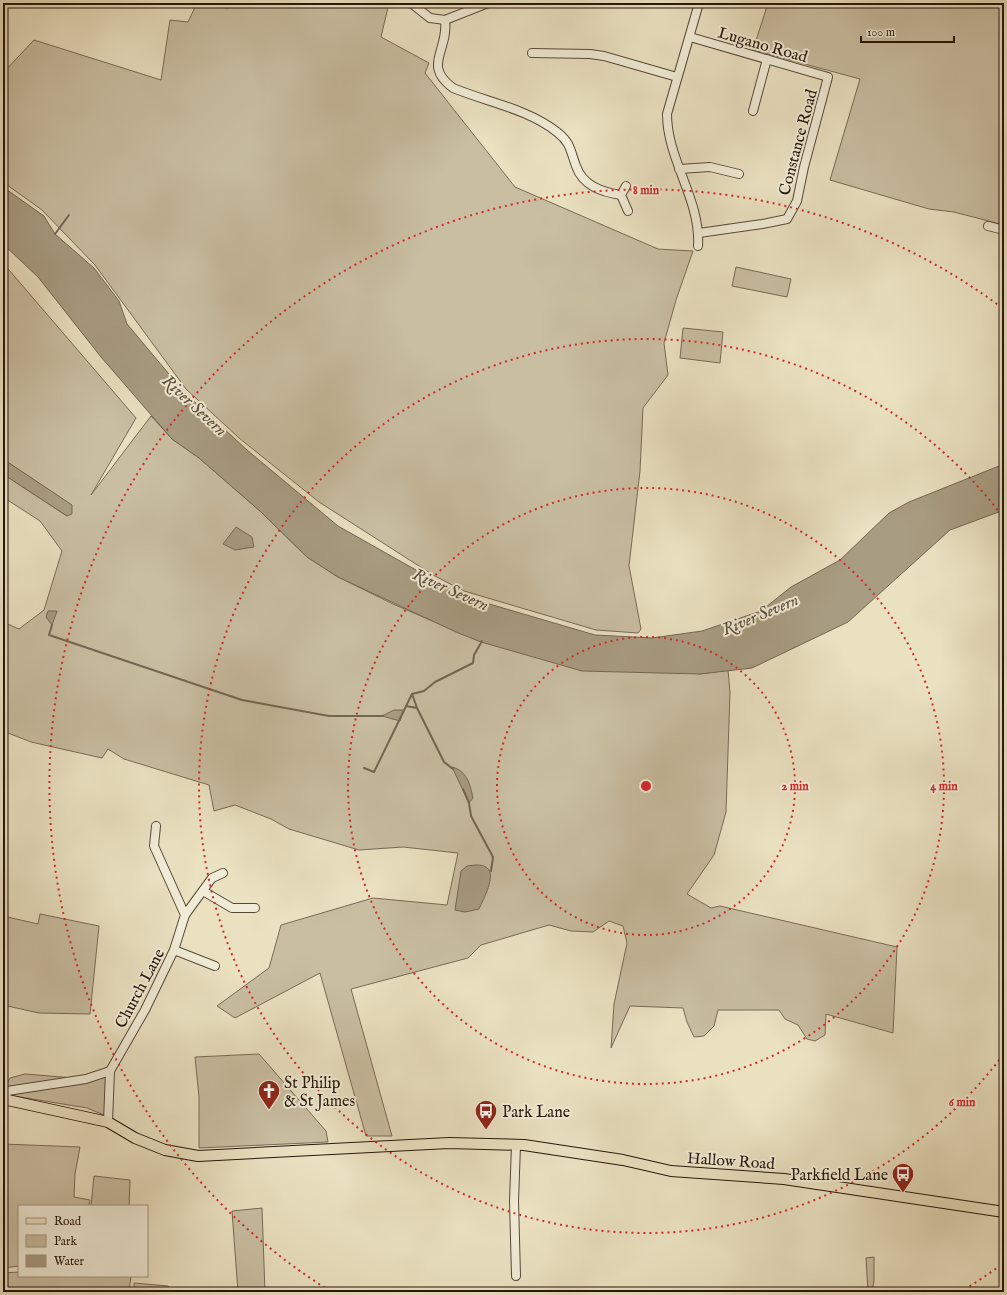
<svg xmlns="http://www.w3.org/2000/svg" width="1007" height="1295" viewBox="0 0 1007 1295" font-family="'IM FELL English',serif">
  <rect width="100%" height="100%" fill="#eae1c1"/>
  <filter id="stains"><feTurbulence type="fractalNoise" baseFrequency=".005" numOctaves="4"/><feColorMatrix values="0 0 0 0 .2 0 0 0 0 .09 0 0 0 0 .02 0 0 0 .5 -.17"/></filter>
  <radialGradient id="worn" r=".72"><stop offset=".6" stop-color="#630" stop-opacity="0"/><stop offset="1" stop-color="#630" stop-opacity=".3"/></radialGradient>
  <g fill="#c9bea2" stroke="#786a56">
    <path d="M197,3H211L227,8L240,3H389L381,37L429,63L425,73L515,187L658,249L693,251L676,300L664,343L668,375L643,408L640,471L629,566L641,629L638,633L596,630L464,591L433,575L319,502L239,438L186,389L95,265L42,210L3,182V73L34,40L161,80L170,20L188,22Z"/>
    <path d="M768,3H1004V225L954,212L929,209L830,180L860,79L753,50Z"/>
    <path d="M3,263L136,418L91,495L151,416L172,439L199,458L260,511L307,557L338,577L393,604L481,642L700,674L728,670L730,692L726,812L714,855L687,894L711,908L720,906L897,947L893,1033L826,1014L825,1035L815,1041L807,1039L798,1025L785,1019L779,1010H718L714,1026L704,1036L694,1037L687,1022L683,1008L630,1006L611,1048L614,1004L627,943L623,926L609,921L593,932L571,931L549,925L481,945L468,958L351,989L392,1136H366L320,973L235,1018L217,1006L269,968L281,925L373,898L447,905L458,853L403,847L359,850L289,829L271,819L235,805L214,811L209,785L124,759L108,749L102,758L31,742L3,731V622L19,629L44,610L62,551L40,521L3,497V474L67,516L71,505L3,459Z"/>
    <path d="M736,267L791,279L787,297L732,286Z"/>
    <path d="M683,328L723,332L720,363L680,358Z"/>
    <path d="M40,914L99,926L90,1014L39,1013L3,1005V916L38,924Z"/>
    <path d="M259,1054L326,1131L328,1142L199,1148V1097L195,1057Z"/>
    <path d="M110,1071L106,1116L87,1108L14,1096L3,1090L10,1078L25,1074L86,1079Z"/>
    <path d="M3,1144L80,1147L75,1174L74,1197L90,1200L89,1206H19V1266L3,1268Z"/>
    <path d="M94,1176L130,1180L129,1206H91Z"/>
    <path d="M262,1208L265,1292H238L232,1211Z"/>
    <path d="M874,1257V1281L872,1292H868L866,1258Z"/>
    <path d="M19,1272V1276H131L129,1292H3V1273Z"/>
    <path d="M134,1283L168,1286L172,1292H134Z"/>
  </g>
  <g fill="#a89c82" stroke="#746652">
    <path d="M3,187L44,216L55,234L94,268L119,301L127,324L184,392L247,450L338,526L462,596L595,635L652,638L702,631L761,611L791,587L840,560L889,513L909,502L1004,464V510L950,530L848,622L752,668L700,674L582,671L481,642L456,632L338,577L307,557L260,511L199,458L172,439L101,357L38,277L3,244Z"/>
    <path d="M3,459L72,505V514L67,516L3,474Z"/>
    <path d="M236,527L252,537L254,547L235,550L223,544Z"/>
    <path d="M48,611H57L52,625L46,617Z"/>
    <path d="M394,710H404L400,721L382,716Z"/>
    <path d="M452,767C467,771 470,784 473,798L469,803Z"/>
    <path d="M475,865C479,865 484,865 487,868C497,874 483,900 479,909L465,912L455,910L461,871L467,866Z"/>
  </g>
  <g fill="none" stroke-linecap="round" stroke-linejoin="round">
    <g stroke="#746652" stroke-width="2">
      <path d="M55,234L69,215"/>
      <path d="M52,625L49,635L242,700L329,716H383"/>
      <path d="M412,694L417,708"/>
      <path d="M406,706L417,708L444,762L453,769"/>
      <path d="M364,768L374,772L412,694L424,691L435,682L473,663L474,655L482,641"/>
      <path d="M463,789L469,803L471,816L493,857L491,871"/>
    </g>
    <g stroke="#584937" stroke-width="10">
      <g id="minor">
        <path d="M411,3L430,18L445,20L488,3"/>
        <path d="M445,20C449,51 422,65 453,88C487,102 528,109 557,132C571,143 570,150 576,166C583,186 602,192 621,195"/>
        <path d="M690,37L828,77L804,167L797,201L787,219L762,224L699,233"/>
        <path d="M532,53L590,54L604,56L677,77"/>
        <path d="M753,111L767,59"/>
        <path d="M679,169L710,167L739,174"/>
        <path d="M626,186L621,195L628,211"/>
        <path d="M988,226L1004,230"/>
        <path d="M698,246C701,200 667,160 667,114L699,3"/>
        <path d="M203,891L232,908H255"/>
        <path d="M185,915L212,878L223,873"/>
        <path d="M174,950L215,966"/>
        <path d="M6,1099L7,1091L86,1079L110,1071"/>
        <path d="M108,1122L110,1071L145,1010L174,950L185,915L154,846L156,826"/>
        <path d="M516,1276L514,1201L516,1145"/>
      </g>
    </g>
    <g stroke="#271609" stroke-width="12">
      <path id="major" d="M3,1099L108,1122L135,1138L165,1150L198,1156L449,1143L524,1145L623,1160L671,1171L784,1179L1004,1212"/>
    </g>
    <use href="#minor" stroke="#f1ecd7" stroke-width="8"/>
    <use href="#major" stroke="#eae1c1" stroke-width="10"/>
  </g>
  <g fill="none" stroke="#d62828" stroke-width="2" stroke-dasharray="2 4">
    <circle cx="646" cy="786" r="149"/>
    <circle cx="646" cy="786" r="298"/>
    <path d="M1003 1055A447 447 0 1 1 1003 517"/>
    <path d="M1001 1265A596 596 0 0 1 962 1291M330 1291A596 596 0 1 1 1001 307"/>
  </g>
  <defs>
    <g id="church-pin" transform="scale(1.15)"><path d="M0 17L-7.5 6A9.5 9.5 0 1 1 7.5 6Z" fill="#8f2418" stroke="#f1ecd7"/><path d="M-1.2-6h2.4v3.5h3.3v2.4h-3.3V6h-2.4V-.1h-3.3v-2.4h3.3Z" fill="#fff"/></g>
    <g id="bus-pin" transform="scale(1.15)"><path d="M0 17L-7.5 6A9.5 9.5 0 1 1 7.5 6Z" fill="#8f2418" stroke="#f1ecd7"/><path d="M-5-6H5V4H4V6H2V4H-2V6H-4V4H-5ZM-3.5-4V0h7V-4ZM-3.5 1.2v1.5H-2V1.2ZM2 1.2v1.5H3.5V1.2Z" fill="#fff"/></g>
  </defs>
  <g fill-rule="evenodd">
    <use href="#church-pin" x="269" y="1091"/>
    <use href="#bus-pin" x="486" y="1111"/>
    <use href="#bus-pin" x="903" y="1174"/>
  </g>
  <g text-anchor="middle" stroke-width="4" stroke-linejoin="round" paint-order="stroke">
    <g font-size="16" fill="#271609" stroke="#f1ecd7">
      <text transform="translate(763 44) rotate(16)" y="6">Lugano Road</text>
      <text transform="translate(797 142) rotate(-75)" y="6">Constance Road</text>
      <text transform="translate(139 988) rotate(-62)" y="6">Church Lane</text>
      <text transform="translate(731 1160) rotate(4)" y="6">Hallow Road</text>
    </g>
    <g font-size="16" fill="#271609" stroke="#f1ecd7" text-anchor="start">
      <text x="284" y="1088">St Philip<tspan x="284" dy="18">&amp; St James</tspan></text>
      <text x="502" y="1117">Park Lane</text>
      <text x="888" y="1180" text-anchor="end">Parkfield Lane</text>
    </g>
    <g font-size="17" font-style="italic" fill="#5b4c39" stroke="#f1ecd7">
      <text transform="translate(195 405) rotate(43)" y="6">River Severn</text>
      <text transform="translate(451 589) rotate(24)" y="6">River Severn</text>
      <text transform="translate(760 614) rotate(-23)" y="6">River Severn</text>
    </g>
  </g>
  <circle cx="646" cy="786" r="6" fill="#d62828" stroke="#f1ecd7" stroke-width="2"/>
  <g font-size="12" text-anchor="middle" font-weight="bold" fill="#d62828" stroke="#f1ecd7" stroke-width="4" stroke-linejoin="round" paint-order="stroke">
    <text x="646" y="194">8 min</text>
    <text x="795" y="790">2 min</text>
    <text x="944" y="790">4 min</text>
    <text x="962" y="1106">6 min</text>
  </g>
  <rect width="1007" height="1295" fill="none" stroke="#eae1c1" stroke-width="16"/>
  <rect x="4" y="4" width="999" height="1287" fill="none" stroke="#271609" stroke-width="2"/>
  <rect x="8" y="8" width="991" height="1279" fill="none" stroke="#271609"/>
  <rect x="18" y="1205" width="130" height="72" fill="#f1ecd7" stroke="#a09685"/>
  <rect x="26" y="1218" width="20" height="6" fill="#eae1c1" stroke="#a09685"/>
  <text x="54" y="1225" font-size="12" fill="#271609">Road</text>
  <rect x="26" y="1235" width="20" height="12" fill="#c9bea2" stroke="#a09685"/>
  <text x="54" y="1245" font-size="12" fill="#271609">Park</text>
  <rect x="26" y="1255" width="20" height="12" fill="#a89c82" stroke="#a09685"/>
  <text x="54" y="1265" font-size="12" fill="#271609">Water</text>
  <path d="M861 36v6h93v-6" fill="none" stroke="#271609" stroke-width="2"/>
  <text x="867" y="36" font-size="12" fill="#271609" stroke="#f1ecd7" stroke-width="3" paint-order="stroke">100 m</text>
  <rect width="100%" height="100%" filter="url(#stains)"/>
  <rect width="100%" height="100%" fill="url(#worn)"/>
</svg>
